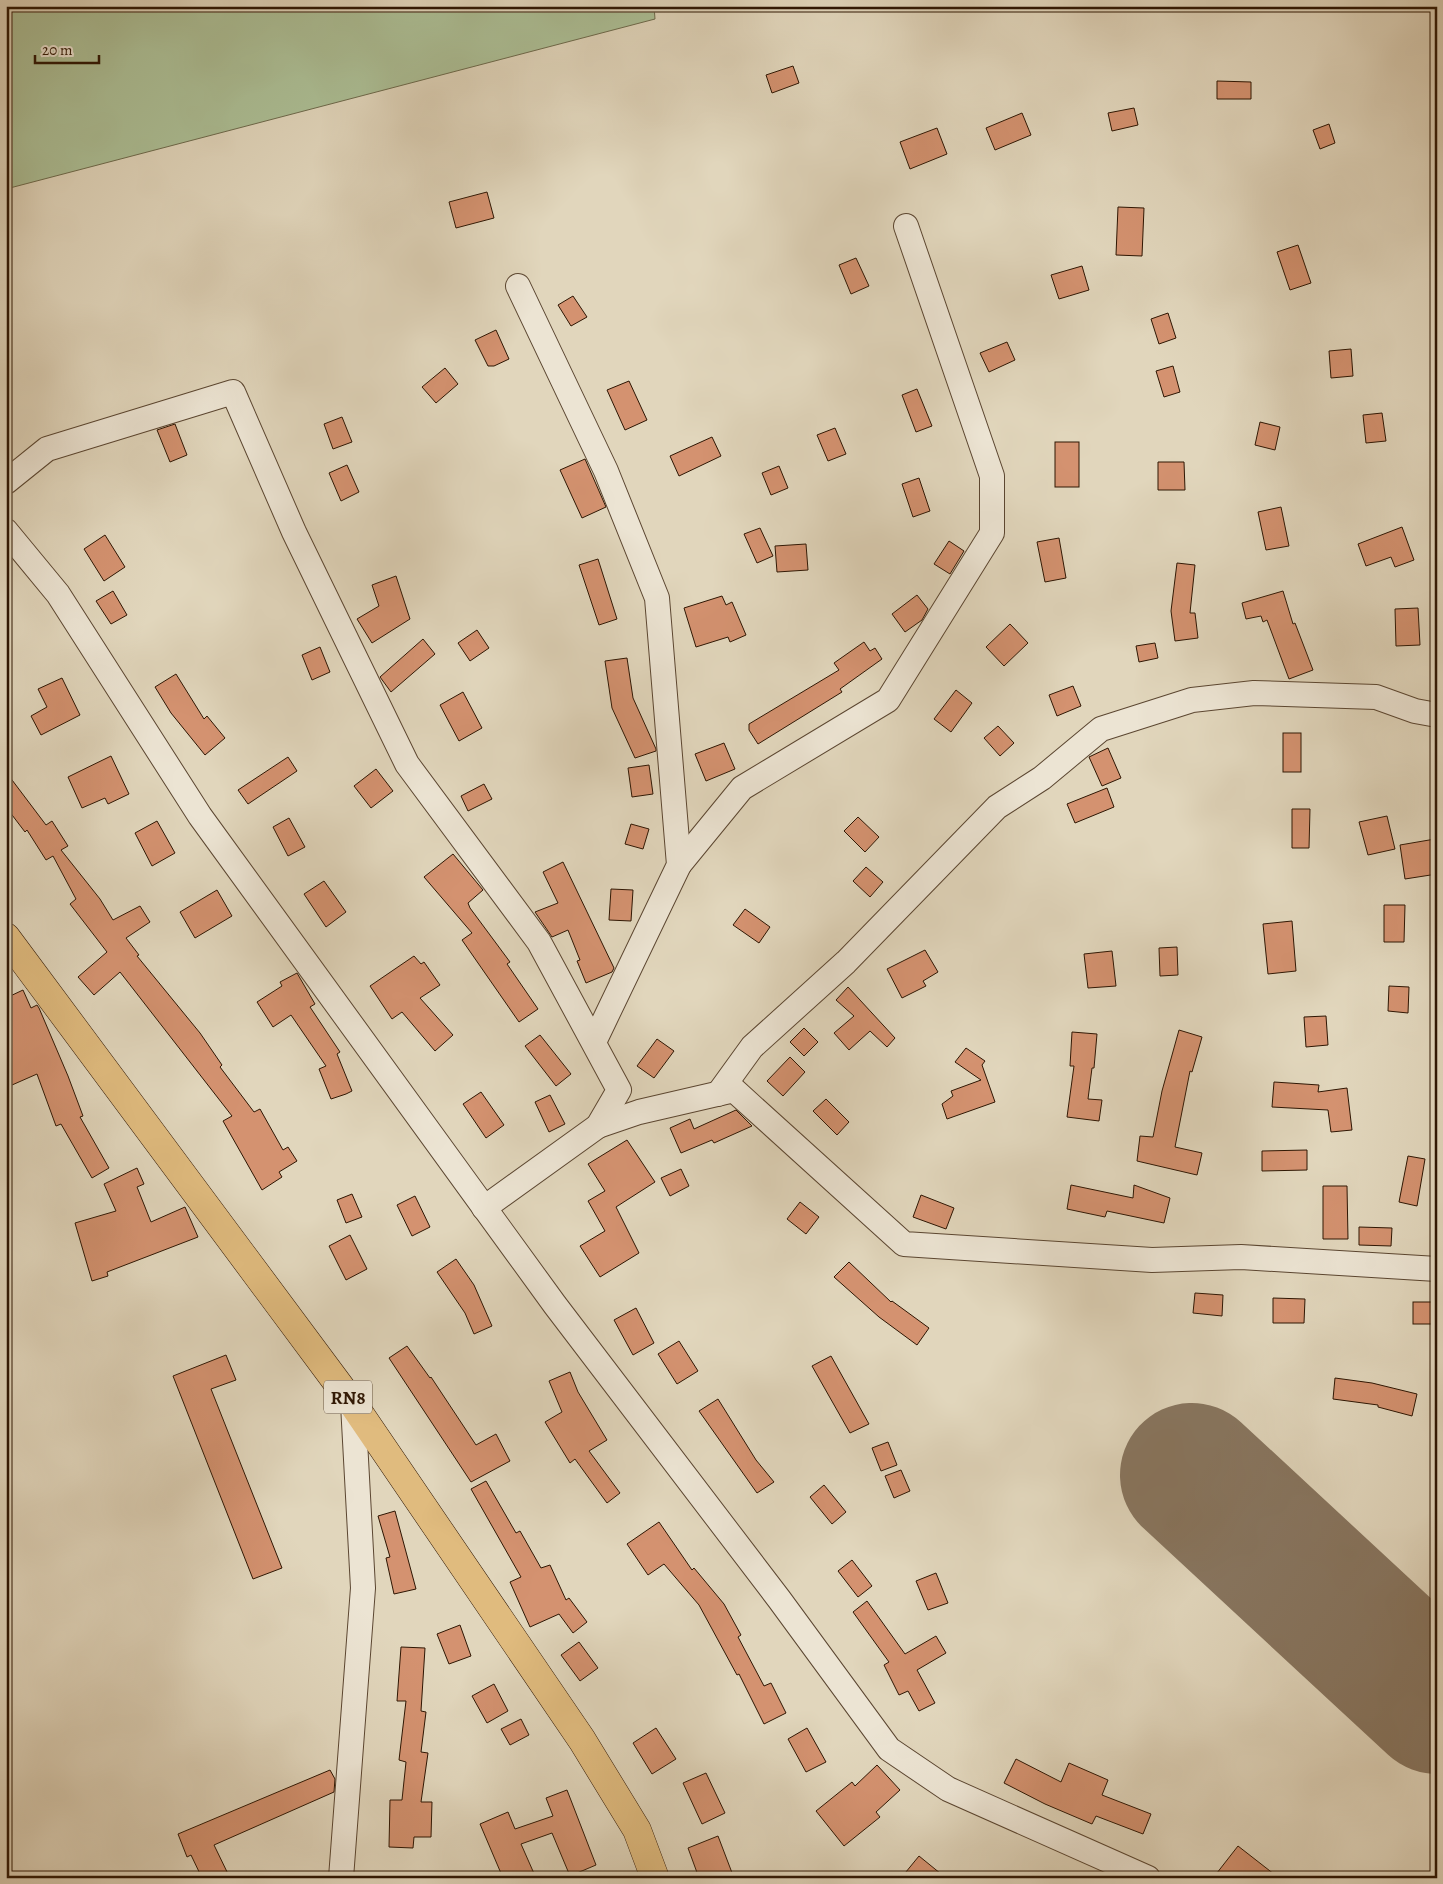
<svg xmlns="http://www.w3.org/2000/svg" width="1443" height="1884" viewBox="0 0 1443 1884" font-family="Alegreya,serif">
  <rect width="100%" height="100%" fill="#e1d6bc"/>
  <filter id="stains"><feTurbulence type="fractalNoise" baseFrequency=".004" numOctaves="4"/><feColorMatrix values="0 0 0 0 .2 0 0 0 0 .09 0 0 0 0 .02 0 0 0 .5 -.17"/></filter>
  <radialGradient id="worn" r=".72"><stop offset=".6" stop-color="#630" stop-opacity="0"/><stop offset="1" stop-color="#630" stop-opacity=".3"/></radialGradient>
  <path fill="#acbf96" stroke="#6d6a4c" d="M6,6H654L655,19L6,189Z"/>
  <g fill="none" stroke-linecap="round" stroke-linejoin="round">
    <path stroke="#887660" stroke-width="144" d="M1192,1475L1437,1702"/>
  </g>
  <g fill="#d49270" stroke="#2e1603">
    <path d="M793,66L799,83L772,93L766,75Z"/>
    <path d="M1217,81L1251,82V99H1217Z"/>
    <path d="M1134,108L1138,125L1112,131L1108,113Z"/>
    <path d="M1022,113L1031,135L995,150L986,128Z"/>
    <path d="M1329,124L1335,143L1320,149L1313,130Z"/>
    <path d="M937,128L947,154L910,169L900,142Z"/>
    <path d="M487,192L494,218L456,228L449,202Z"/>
    <path d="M1118,207L1144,208L1142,256L1116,255Z"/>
    <path d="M1298,245L1311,283L1290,290L1277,252Z"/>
    <path d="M856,258L869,286L851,294L839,265Z"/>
    <path d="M1082,266L1089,290L1059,299L1051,275Z"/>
    <path d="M573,296L587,317L571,326L558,305Z"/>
    <path d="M1168,313L1176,338L1159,344L1151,319Z"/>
    <path d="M496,330L509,359L494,366H488L475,340Z"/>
    <path d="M1007,342L1015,360L989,372L980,353Z"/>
    <path d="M1351,349L1353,376L1331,378L1329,351Z"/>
    <path d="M1173,366L1180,392L1164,397L1156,371Z"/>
    <path d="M445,368L458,384L436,403L422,387Z"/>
    <path d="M629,381L647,420L625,430L607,390Z"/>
    <path d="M917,389L932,426L916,432L902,395Z"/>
    <path d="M1382,413L1386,441L1366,443L1363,415Z"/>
    <path d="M342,417L352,442L333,449L324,424Z"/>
    <path d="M1260,422L1280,427L1275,450L1255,445Z"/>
    <path d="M175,424L187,455L170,462L157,430Z"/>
    <path d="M835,428L846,454L828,461L817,435Z"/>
    <path d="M712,437L721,456L679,476L670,456Z"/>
    <rect x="1055" y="442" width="24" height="45"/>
    <path d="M585,459L606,507L582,518L560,470Z"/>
    <path d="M1158,462H1184L1185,490H1158Z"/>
    <path d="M347,465L359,492L341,501L329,473Z"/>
    <path d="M779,466L788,488L771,495L762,473Z"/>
    <path d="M919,478L930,511L913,517L902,484Z"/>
    <path d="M1281,507L1289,546L1266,550L1258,512Z"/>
    <path d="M1402,527L1414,560L1395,567L1391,557L1366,566L1358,544Z"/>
    <path d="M760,528L773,556L757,563L744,534Z"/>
    <path d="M105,535L125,567L104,581L84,549Z"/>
    <path d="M1059,538L1066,578L1045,582L1037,542Z"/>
    <path d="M949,541L964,551L950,574L934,564Z"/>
    <path d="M806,544L808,570L777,572L775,546Z"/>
    <path d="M598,559L617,619L599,625L579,565Z"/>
    <path d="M1177,563L1195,565L1190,613H1195L1198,638L1175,641L1171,611Z"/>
    <path d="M396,576L410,619L372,643L357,619L379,606L372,585Z"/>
    <path d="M113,591L127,615L111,624L96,601Z"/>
    <path d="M1283,591L1293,624L1295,623L1313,670L1289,679L1267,620L1263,622L1261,616L1246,619L1242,603Z"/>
    <path d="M917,595L928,609L922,620L905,632L892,614Z"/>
    <path d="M722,596L726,605L732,602L746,635L730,642L728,637L696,647L684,608Z"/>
    <path d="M1418,608L1420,645L1396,646L1395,609Z"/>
    <path d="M1010,624L1028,643L1004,666L986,647Z"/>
    <path d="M477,630L489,648L470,661L458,643Z"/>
    <path d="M423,639L435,654L391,692L380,677Z"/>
    <path d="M864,642L870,651L875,648L882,659L840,689L842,692L758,744L749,730V724L839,670L834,663Z"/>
    <path d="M1155,643L1158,658L1139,662L1136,646Z"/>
    <path d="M320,647L330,672L312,680L302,655Z"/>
    <path d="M627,658L633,698L656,749V751L635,758L612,708L605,661Z"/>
    <path d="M176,674L204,719L207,716L225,738L205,755L171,713L155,687Z"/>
    <path d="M62,678L80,715L41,735L31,716L47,707L38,689Z"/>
    <path d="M1073,686L1081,706L1057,716L1049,695Z"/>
    <path d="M956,690L972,703L951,732L934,719Z"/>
    <path d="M463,692L482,728L459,741L440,705Z"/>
    <path d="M998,726L1014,743L1000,756L984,738Z"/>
    <rect x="1283" y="733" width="18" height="39"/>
    <path d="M724,743L735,769L706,781L695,754Z"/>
    <path d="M1108,748L1121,778L1102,786L1089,757Z"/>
    <path d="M111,756L129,794L108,804L105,798L82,808L68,777Z"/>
    <path d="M288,757L297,771L248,804L238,790Z"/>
    <path d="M649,765L653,794L632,797L628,768Z"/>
    <path d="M376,769L393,791L371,808L354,786Z"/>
    <path d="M6,772L46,825L52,821L68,846L61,850L100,899L113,920L140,906L150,922L126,938L139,955L137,956L200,1033L222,1065L220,1067L254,1112L260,1109L283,1150L288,1147L297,1161L279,1172L282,1177L262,1190L223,1121L232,1116L120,972L94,995L78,977L107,952L70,904L76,899L53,856L46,860L27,830L25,832L6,807Z"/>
    <path d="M484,784L492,799L468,811L461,796Z"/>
    <path d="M1107,788L1114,807L1075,823L1067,804Z"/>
    <path d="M1292,809H1310L1309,848H1292Z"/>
    <path d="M1387,816L1395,849L1368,855L1359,822Z"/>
    <path d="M858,817L879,837L865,852L844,831Z"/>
    <path d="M289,818L305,847L288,856L273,827Z"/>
    <path d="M157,821L175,853L152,866L135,833Z"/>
    <path d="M631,824L649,829L643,849L625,844Z"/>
    <path d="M1435,839L1437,874L1405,879L1400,845Z"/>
    <path d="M453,854L483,890L468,903L470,908L510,962L507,964L538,1009L519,1022L462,940L472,933L424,877Z"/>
    <path d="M563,862L614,968L612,972L586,983L577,961L580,960L568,930L552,937L535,912L558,903L543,872Z"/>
    <path d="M866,867L883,882L870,897L853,881Z"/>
    <path d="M324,881L346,912L326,927L304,894Z"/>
    <path d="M611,889L633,890L631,921L609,920Z"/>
    <path d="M217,890L232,916L195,938L180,912Z"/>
    <path d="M1384,905H1405L1404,942H1384Z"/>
    <path d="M745,909L770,927L759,943L733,925Z"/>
    <path d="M1292,921L1296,971L1268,974L1263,924Z"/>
    <path d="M1177,947L1178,975L1160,976L1159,948Z"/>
    <path d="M925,950L938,972L923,981L926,986L902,998L887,969Z"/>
    <path d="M1112,951L1116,986L1088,988L1084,954Z"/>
    <path d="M414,956L421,964L424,962L440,985L420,998L453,1035L435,1051L402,1012L392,1019L370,986Z"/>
    <path d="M297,973L315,1004L310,1007L340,1052L337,1054L352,1091L346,1094L331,1099L319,1069L326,1066L291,1015L273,1027L257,1002L282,986L280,982Z"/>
    <path d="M1389,986L1409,987L1408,1013L1388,1011Z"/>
    <path d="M848,987L895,1038L887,1047L870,1031L849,1050L834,1033L854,1016L836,1000Z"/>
    <path d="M23,990L31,1008L37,1005L39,1008L68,1076L83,1116L80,1117L109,1168L92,1178L61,1124L56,1126L37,1074L12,1085L6,1073V998Z"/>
    <path d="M1326,1016L1328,1045L1306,1047L1304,1017Z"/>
    <path d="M804,1028L818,1042L804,1056L790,1042Z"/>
    <path d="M1179,1030L1202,1037L1192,1072L1190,1071L1175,1147L1202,1153L1197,1175L1137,1161L1140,1136L1153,1137L1162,1091Z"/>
    <path d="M1072,1032L1097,1034L1094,1068H1092L1088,1099L1102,1100L1099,1121L1067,1117L1074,1066H1070Z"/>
    <path d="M540,1035L571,1074L556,1086L525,1046Z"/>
    <path d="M657,1039L674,1051L654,1078L637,1066Z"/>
    <path d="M966,1048L985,1061L982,1065L995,1102L947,1119L942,1104L953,1096L951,1091L981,1080L955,1062Z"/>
    <path d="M790,1057L805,1072L783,1096L767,1081Z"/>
    <path d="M1274,1082L1319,1085L1318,1092L1347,1088L1352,1130L1331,1132L1328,1110L1272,1107Z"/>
    <path d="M481,1092L504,1125L486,1138L463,1104Z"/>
    <path d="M550,1095L565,1124L549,1132L535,1102Z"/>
    <path d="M826,1099L849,1122L837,1135L813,1111Z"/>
    <path d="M736,1110L752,1126L714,1143L712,1140L681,1153L670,1128L690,1119L694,1129Z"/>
    <path d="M627,1140L655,1182L616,1207L639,1253L600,1277L580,1246L605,1231L588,1201L605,1191L588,1164Z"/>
    <path d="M1307,1150V1170L1262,1171V1151Z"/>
    <path d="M1408,1156L1425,1159L1417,1206L1399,1202Z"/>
    <path d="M137,1168L144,1184L137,1187L151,1222L185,1207L198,1237L107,1272L108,1276L92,1281L75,1223L116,1211L104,1184Z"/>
    <path d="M681,1169L689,1186L670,1196L661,1178Z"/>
    <path d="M1071,1185L1133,1198L1134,1185L1170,1198L1164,1223L1107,1211L1105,1217L1067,1209Z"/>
    <path d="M1323,1186H1347L1348,1239H1323Z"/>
    <path d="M352,1194L362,1217L346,1223L337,1200Z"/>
    <path d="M921,1195L954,1208L946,1229L913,1217Z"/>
    <path d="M415,1196L430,1227L412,1236L397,1205Z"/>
    <path d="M800,1202L819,1217L806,1234L787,1219Z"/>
    <path d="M1359,1227L1392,1228L1391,1246L1359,1245Z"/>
    <path d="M350,1235L367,1269L346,1280L329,1246Z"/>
    <path d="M456,1259L474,1285L492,1326L474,1334L465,1313L437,1272Z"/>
    <path d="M849,1262L891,1302L892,1301L929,1328L917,1345L879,1317L834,1277Z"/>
    <path d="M1195,1293L1223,1295L1222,1316L1193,1313Z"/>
    <path d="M1273,1298L1305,1299L1304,1323H1273Z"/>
    <rect x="1413" y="1302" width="19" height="22"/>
    <path d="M636,1308L654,1343L633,1355L614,1320Z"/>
    <path d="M679,1341L698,1371L677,1384L658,1354Z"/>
    <path d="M407,1346L430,1378L431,1377L476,1445L496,1434L510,1461L471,1482L389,1358Z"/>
    <path d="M226,1355L236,1380L211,1389L282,1568L253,1579L173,1376Z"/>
    <path d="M831,1356L869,1424L850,1433L812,1366Z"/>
    <path d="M570,1372L578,1392L607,1440L589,1451L620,1493L607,1503L575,1459L570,1463L545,1422L562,1412L549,1381Z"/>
    <path d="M1335,1378L1372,1383L1417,1394L1412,1416L1378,1407V1405L1333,1399Z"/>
    <path d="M718,1399L756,1460L774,1482L757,1493L699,1411Z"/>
    <path d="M888,1442L897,1465L881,1471L872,1448Z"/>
    <path d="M901,1470L910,1491L894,1498L885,1476Z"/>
    <path d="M486,1481L516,1533L520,1531L541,1568L550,1565L566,1600L569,1598L587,1622L573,1633L559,1614L530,1627L510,1582L521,1577L471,1489Z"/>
    <path d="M824,1485L846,1512L832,1524L810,1497Z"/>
    <path d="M395,1511L416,1589L394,1594L386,1558L390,1557L378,1516Z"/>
    <path d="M659,1522L692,1570L694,1568L724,1604L741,1635L738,1637L764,1686L771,1683L786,1713L764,1724L739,1674L737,1675L699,1605L664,1564L648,1575L627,1544Z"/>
    <path d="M852,1560L872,1586L858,1597L838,1571Z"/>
    <path d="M936,1573L948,1603L928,1610L916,1581Z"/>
    <path d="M867,1601L905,1654L936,1636L946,1653L917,1670L935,1703L919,1711L908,1691L899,1695L884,1665L889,1662L853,1612Z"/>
    <path d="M460,1625L471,1656L449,1664L437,1634Z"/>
    <path d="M579,1642L598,1668L580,1681L561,1655Z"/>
    <path d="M401,1647L425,1648L421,1711L426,1712L421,1752L428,1753L421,1802H432L431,1837H414L413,1848L389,1847L390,1800H402L406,1762L399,1760L406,1701H397Z"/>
    <path d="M494,1684L508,1711L487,1723L472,1696Z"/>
    <path d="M521,1719L529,1735L510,1745L501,1729Z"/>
    <path d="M656,1728L676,1759L652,1774L633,1743Z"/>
    <path d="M807,1728L826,1762L806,1772L788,1739Z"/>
    <path d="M1016,1759L1061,1782L1069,1763L1108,1780L1102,1795L1151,1814L1143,1834L1096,1816L1092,1824L1045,1804L1004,1783Z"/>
    <path d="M877,1765L900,1790L876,1812L880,1817L844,1846L816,1811L852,1782L855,1786Z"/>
    <path d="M330,1770L335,1779L334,1792L214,1845L230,1878H202L191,1855L187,1857L178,1834Z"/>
    <path d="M706,1773L725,1813L702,1824L683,1783Z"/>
    <path d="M567,1790L596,1865L570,1876L552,1833L521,1844L536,1878H503L480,1824L508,1812L515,1829L553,1816L546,1798Z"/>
    <path d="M718,1836L734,1878H699L688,1848Z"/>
    <path d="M1238,1846L1279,1878H1213Z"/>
    <path d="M919,1856L946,1878H901Z"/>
  </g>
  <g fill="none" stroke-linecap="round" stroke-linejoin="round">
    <g stroke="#5b4631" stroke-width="26">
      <g id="minor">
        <path d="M518,286L606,471L657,598L679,865L594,1042"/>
        <path d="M6,482L47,449L233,392L294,532L407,764L539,942L619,1090L598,1126L484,1208"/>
        <path d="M6,531L58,594L200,816L555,1305L779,1599L889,1749L948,1789L1148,1878"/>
        <path d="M679,865L742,788L888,700L992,533V476L906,226"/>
        <path d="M718,1094L752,1047L846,962L997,807L1042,778L1101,729L1192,700L1254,693L1376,697L1415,711L1437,715"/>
        <path d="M598,1126L639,1112L734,1090L904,1244L1152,1260L1241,1257L1437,1269"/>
        <path d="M341,1878L363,1588L353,1404"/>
      </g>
    </g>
    <g stroke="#2e1603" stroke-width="29">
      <path id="primary" d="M6,937L353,1404L582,1740L637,1830L655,1878"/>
    </g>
    <use href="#minor" stroke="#ece4d3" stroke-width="24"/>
    <use href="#primary" stroke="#e0bb7e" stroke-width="28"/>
  </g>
  <g text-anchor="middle" stroke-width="4.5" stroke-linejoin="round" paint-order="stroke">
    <rect fill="#ece4d3" stroke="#675441" stroke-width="1" x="324" y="1380.5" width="48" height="33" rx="4"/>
    <g font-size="19" font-weight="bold" fill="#2e1603">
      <text x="348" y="1404">RN8</text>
    </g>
  </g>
  <rect width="1443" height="1884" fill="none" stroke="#e1d6bc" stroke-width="25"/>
  <rect x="8" y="8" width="1428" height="1869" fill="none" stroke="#2e1603" stroke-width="2.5"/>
  <rect x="12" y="12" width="1418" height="1859" fill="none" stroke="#2e1603"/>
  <path d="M35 55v8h64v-8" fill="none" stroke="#2e1603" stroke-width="2.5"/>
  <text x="42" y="55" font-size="15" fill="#2e1603" stroke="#ece4d3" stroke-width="4" paint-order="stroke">20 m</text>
  <rect width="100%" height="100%" filter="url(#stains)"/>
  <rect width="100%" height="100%" fill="url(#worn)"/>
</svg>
